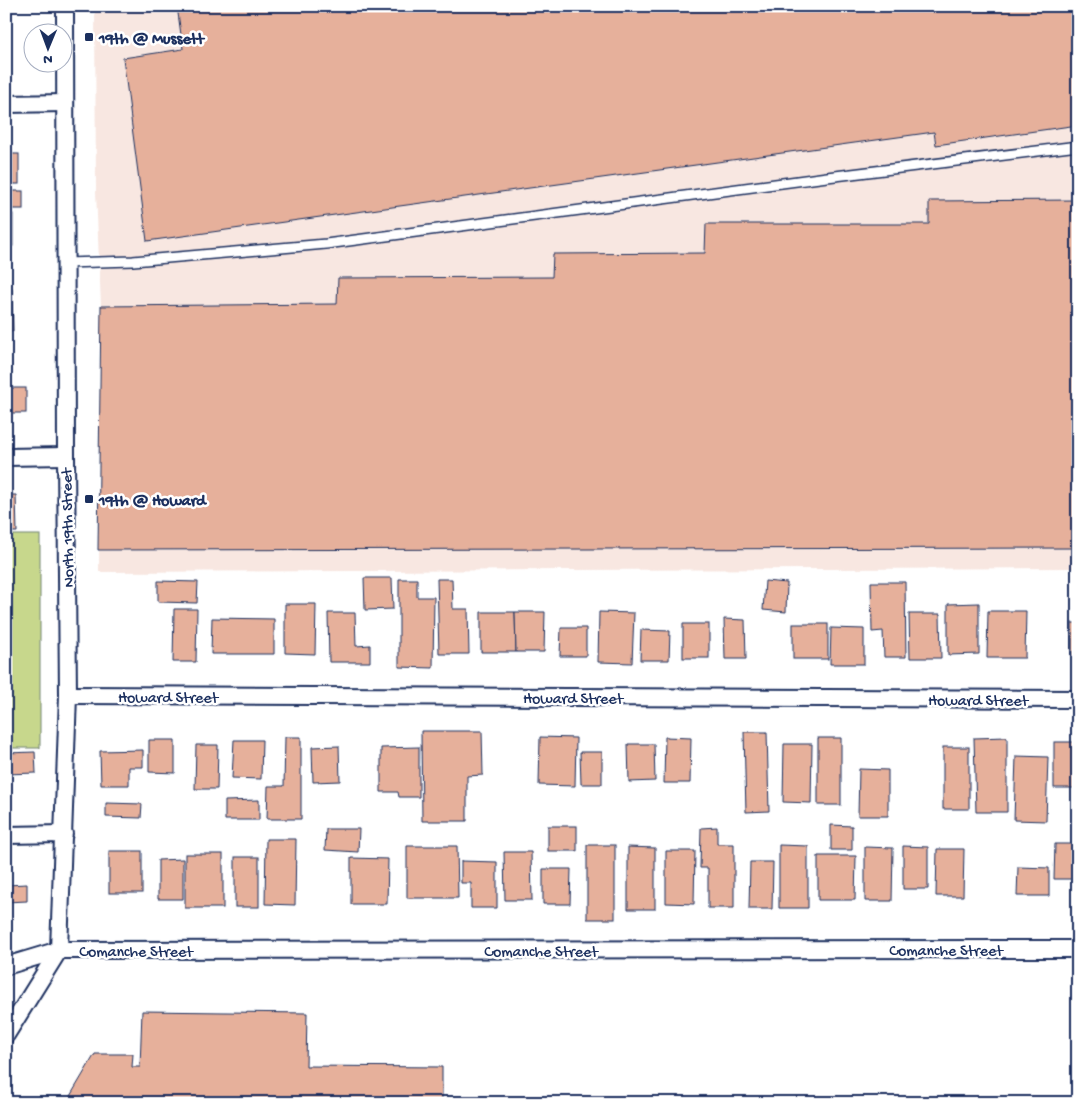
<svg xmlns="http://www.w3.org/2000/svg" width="1084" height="1109" viewBox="0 0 1084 1109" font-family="'Gochi Hand',sans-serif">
  <rect width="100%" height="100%" fill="#fff"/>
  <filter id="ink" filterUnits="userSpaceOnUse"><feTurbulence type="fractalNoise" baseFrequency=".02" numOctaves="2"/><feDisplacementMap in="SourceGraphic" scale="10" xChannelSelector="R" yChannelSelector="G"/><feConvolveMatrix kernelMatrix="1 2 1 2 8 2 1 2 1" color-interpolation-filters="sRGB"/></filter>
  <g filter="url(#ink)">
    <path fill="#f8e7e1" d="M95,6H1078V568L99,572L101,306L96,192Z"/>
    <rect fill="#c7d78c" stroke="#718375" x="6" y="535" width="34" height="213"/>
    <g fill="#e6b09b" stroke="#1b2f5e">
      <path d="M177,6H1078V125L936,145L934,132L147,241L123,58L183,49Z"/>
      <rect x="6" y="154" width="13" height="30"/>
      <rect x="6" y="191" width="17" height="18"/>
      <path d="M1078,200V548L98,550L101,306L337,304L338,278L552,277L553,254L705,253L706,224H929V201Z"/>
      <rect x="6" y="214" width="7" height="32"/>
      <path d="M6,289H12L13,331H6Z"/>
      <rect x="6" y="388" width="20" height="25"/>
      <path d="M6,495H16L17,532H6Z"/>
      <path d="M364,578H392L393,609L365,610Z"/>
      <path d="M399,579H417V597H434L433,668L399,667Z"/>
      <path d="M437,579H452L453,609H468L469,654H439Z"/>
      <path d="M158,581L198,582L197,603L158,602Z"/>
      <path d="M765,581L787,583L786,612L763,610Z"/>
      <path d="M871,582H905L906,657H884L883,631L872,632Z"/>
      <path d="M979,603V654L948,655V604Z"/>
      <path d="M285,604H316L315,654L285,653Z"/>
      <path d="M174,609H197L196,662H173Z"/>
      <path d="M988,611H1026L1025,658H987Z"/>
      <path d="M481,612H515L516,652H481Z"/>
      <path d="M515,612H545L544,652H516Z"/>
      <path d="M599,612L634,613L632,663L598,662Z"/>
      <path d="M328,613H355L356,646L370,645V662H329Z"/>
      <path d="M909,614H940L941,658H910Z"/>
      <path d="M212,618L274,619V654H211Z"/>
      <path d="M724,619L745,620L746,659H725Z"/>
      <rect x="1072" y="623" width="6" height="33"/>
      <rect x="683" y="624" width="26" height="34"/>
      <rect x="793" y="624" width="35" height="35"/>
      <path d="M561,628H586V656H560Z"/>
      <path d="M831,628L864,629V664H830Z"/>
      <path d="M641,630L670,631L669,660H640Z"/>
      <path d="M421,731H482L483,775L467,776V821H422Z"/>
      <path d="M744,732H767L769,811L746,812Z"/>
      <path d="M285,737H301V819H267L268,786H284Z"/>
      <path d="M540,737L576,738L575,786L539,785Z"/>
      <path d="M665,737L691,738L690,783H664Z"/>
      <path d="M1007,737V812H976L974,738Z"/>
      <rect x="818" y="738" width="23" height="67"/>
      <path d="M149,740H175V773L149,772Z"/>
      <path d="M234,740H262L261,779L232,778Z"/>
      <rect x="1054" y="742" width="24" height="46"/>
      <path d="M628,744H654L655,781L629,782Z"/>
      <path d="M784,744H812L811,803L783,802Z"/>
      <path d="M196,745H218L217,789H195Z"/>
      <path d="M339,746L340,781L313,782L312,747Z"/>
      <path d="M419,747V797H399L398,792H381V748Z"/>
      <rect x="943" y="747" width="26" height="62"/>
      <path d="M143,750V767H129V785H101L100,751Z"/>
      <path d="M35,752L36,773L6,774V753Z"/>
      <path d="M580,752H602V784H581Z"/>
      <path d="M1016,756L1048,757L1046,821L1014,820Z"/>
      <path d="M859,769L888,770V816H858Z"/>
      <path d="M259,800V820H225V801Z"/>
      <path d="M106,803L142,804L141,818L106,817Z"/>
      <path d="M831,825L852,826V850H831Z"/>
      <rect x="548" y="826" width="29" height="25"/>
      <path d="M717,827V844H734V908H708V868H700L701,828Z"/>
      <path d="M326,829H359L358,852L325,850Z"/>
      <path d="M266,839H296L295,905L265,904Z"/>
      <path d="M1055,844H1078V879H1054Z"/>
      <rect x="587" y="845" width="28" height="74"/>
      <path d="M779,845L808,846V908H779Z"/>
      <path d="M407,846H457L458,898H407Z"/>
      <path d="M903,846L928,847V889H903Z"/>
      <path d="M628,847L655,848V909H628Z"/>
      <path d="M865,847L893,848L892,901H865Z"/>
      <path d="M937,849H964L963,896H936Z"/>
      <rect x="109" y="851" width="33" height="42"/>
      <path d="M666,851H695L694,904L666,903Z"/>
      <path d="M504,852H531L532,900H505Z"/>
      <rect x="185" y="854" width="38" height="54"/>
      <path d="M818,856H856L855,900H818Z"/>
      <rect x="235" y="857" width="24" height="50"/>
      <path d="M351,858L388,859L387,904H351Z"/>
      <path d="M183,859V899H158V860Z"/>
      <path d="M461,861L497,862V908H471V883H461Z"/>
      <path d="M750,862H773L772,909H749Z"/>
      <path d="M1018,867L1049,868V896H1017Z"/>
      <path d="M543,869H571L570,904H543Z"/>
      <path d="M27,884V901L6,902V885Z"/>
      <path d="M142,1011L307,1013L306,1066L442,1067V1103H66L95,1054H133L132,1067H140Z"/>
    </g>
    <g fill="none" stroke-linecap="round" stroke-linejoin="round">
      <g stroke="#1b2f5e" stroke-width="12">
        <path id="lane" d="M65,263L133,261L326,244L827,177L1078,146"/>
      </g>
      <g stroke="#1b2f5e" stroke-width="20">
        <g id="street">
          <path d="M6,104L65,103"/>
          <path d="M6,457L66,456"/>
          <path d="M68,695L1078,699"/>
          <path d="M6,835L64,834"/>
          <path d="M6,966L59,950L1078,949"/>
          <path d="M6,1035L59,950L68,695L66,456L65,6"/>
        </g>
      </g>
      <use href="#lane" stroke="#fff" stroke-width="9"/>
      <use href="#street" stroke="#fff" stroke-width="16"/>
    </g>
  </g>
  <g fill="#1b2f5e" stroke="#fff" stroke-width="2">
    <rect x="84" y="32" width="10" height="10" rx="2.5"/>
    <rect x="84" y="494" width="10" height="10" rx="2.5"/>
  </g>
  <g text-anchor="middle" stroke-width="5" stroke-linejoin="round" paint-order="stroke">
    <g font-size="16" font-weight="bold" fill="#1b2f5e" stroke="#fff" text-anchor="start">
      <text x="99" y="43">19th @ Mussett</text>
      <text x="99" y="505">19th @ Howard</text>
    </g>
    <g font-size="16" fill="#1b2f5e" stroke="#fff">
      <text transform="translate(66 528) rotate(-91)" y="6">North 19th Street</text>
      <text x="168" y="702">Howard Street</text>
      <text x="573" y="703">Howard Street</text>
      <text x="978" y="705">Howard Street</text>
      <text x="946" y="955">Comanche Street</text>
      <text x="136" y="956">Comanche Street</text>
      <text x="541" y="956">Comanche Street</text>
    </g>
  </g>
  <rect width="1084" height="1109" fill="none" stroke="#fff" stroke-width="25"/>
  <rect x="12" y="12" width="1059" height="1084" fill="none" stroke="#1b2f5e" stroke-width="2" filter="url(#ink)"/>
  <g transform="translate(48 48) rotate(181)"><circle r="24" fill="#ffffff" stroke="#a4acbf"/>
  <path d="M0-4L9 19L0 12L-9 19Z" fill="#1b2f5e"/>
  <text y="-8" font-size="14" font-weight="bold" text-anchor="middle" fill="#1b2f5e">N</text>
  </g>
</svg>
